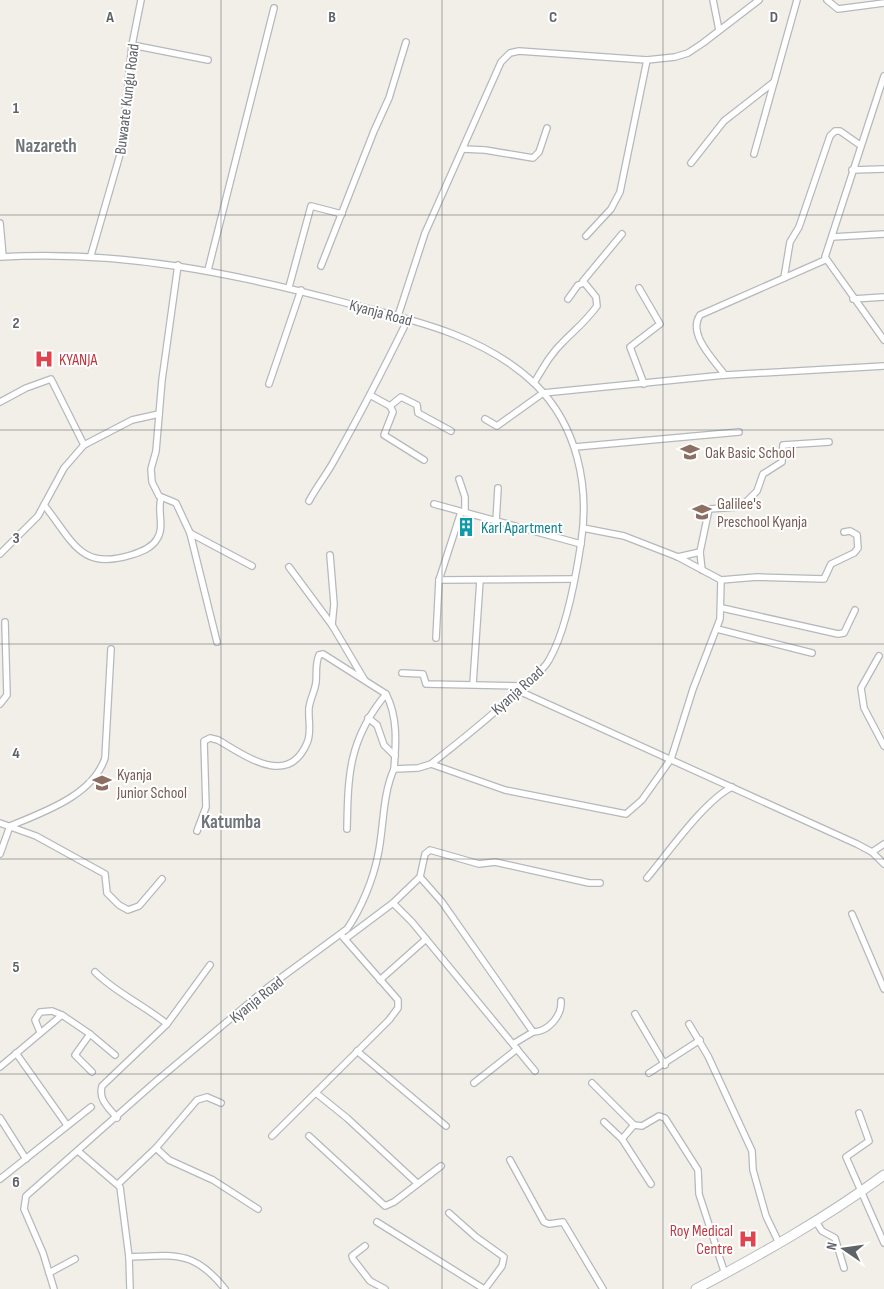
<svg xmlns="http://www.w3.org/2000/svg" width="884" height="1289" viewBox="0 0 884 1289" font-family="'Sofia Sans Condensed',sans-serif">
  <rect width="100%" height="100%" fill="#f1efe8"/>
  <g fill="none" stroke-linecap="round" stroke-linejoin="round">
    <g stroke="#b5b8bc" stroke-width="8">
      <g id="minor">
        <path d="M713,0L719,30"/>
        <path d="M827,0L838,9L884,3"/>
        <path d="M132,45L208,60"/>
        <path d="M884,76L825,257L884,340"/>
        <path d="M463,149L485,150L533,158L539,152L547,128"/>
        <path d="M754,154L797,0"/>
        <path d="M691,163L724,121L774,82"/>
        <path d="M852,170L884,169"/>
        <path d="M0,223L3,256"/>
        <path d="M586,236L611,209L620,192L647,60"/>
        <path d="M832,237L884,234"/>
        <path d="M91,255L121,151L132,45L141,0"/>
        <path d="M0,257C122,250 234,273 350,304C414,320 485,336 535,384C577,425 590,486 581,543C576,576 566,631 549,660C543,671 533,677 524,685C496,713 463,739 431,764L418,768L394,769C382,796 384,827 378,855C373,880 361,909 347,929L267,988L154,1083L26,1196L24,1209L43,1253L54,1289"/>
        <path d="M178,265L162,380L156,451L151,469L152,482L159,496L176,503L190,533L217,642"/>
        <path d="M321,266L374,131L389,98L406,42"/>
        <path d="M208,270L274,8"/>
        <path d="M784,278L790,242L799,227L830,136L835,131H840L860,145"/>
        <path d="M289,287L311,206L342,214"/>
        <path d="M639,288L660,324L630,347L644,384"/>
        <path d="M568,299L578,285L584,283"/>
        <path d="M853,299L884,297"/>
        <path d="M398,316L425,233L501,62L510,53L519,51L647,60L675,57L688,53L703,43L759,0"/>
        <path d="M725,375C714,360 687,334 700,315L825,260"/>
        <path d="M534,383C543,368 551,353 564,341C577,328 586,321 597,306L596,297L583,281L622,234"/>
        <path d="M269,384L301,290"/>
        <path d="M370,395L390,406L401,397L417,405L418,413L451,431"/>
        <path d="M0,402L26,388L51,379L84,445"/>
        <path d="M390,406L393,412L384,435L424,460"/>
        <path d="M485,419L497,426L543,393L725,375L884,366"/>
        <path d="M575,447L739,432"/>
        <path d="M459,479L465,497V513"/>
        <path d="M309,501C317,486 327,474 335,459C361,413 385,366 408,319"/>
        <path d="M434,504L581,544"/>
        <path d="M44,505C73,541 80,571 131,555C141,552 152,548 157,539C165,527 157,512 161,498"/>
        <path d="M496,522L498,488"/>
        <path d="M190,533L252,566"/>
        <path d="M0,554L38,516L64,468L84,445L132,420L159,414"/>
        <path d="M330,555L334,604L332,625"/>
        <path d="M678,557L700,552"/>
        <path d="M289,567L332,625L364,679"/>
        <path d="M702,570L700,552L709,509L737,507L745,503L757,491L763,474L782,462L783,445L829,442"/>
        <path d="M439,580L574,579"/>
        <path d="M721,580L757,577L824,579L831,564L854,553L858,548L857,535L850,531L844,532"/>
        <path d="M722,608L838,634L844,633L855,610"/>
        <path d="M717,629L812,653"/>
        <path d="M436,638L439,580L461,512"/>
        <path d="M879,656L861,688L864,708L884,746"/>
        <path d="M402,673L423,674L426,684L524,686"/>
        <path d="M473,684L480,580"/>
        <path d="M519,691L857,844L872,852L884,864"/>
        <path d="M0,704L7,695L5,622"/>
        <path d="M368,718L377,725L384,745L395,756"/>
        <path d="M431,764L505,790L626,814L642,800L671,759L693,689L720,619L721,580L678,557L624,536L583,528"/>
        <path d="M0,823L36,836L105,874L107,893L119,905L128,910L139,906L162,879"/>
        <path d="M347,829C348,773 349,739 386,694"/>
        <path d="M197,831L206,807L204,741L210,738L218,740C246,756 288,788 307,743C312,733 308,719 309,708C310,699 315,691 316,682C317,672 315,665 319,655L323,654L386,694C398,717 396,743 394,769"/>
        <path d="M872,852L884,844"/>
        <path d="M0,854L10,826C44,812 93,795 105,758L111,649"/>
        <path d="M420,877L442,902L533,1032C548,1032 562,1016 561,1001"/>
        <path d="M647,878C668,853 704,801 732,787"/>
        <path d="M393,903L412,922L535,1071"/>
        <path d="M852,914L884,989"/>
        <path d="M345,939L393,903L420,877L425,854L430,850L479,864L495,862L589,883H600"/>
        <path d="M95,972C116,993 144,1005 167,1024"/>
        <path d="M380,980L426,939"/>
        <path d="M635,1014L665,1065"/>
        <path d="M689,1024L708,1056L752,1151L753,1170L766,1216L779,1243"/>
        <path d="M40,1032L35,1020L40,1012L52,1011L62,1015"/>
        <path d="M90,1034L75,1055L92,1072"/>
        <path d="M513,1044L533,1032"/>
        <path d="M357,1051L446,1126"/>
        <path d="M16,1053L67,1125"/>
        <path d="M0,1067L62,1015L90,1034L115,1055"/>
        <path d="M649,1073L700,1040"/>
        <path d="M474,1083L517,1049"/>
        <path d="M592,1083L634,1125L642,1126L659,1116L665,1118L698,1170L699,1194L725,1274"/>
        <path d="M316,1093L347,1118L417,1183"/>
        <path d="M859,1113L869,1141L846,1157L884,1243"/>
        <path d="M0,1118L26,1159"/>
        <path d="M117,1118C109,1108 98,1100 102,1086L167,1024L210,965"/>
        <path d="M604,1122L622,1139L651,1184"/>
        <path d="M272,1136L389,1020L398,1008V1000L343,937"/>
        <path d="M309,1136L385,1206L394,1202L441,1166"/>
        <path d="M622,1139L634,1125"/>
        <path d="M156,1148L197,1100L207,1097L221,1103"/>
        <path d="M78,1151L120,1187L129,1257L130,1289"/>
        <path d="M510,1160L544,1222L549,1224L563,1222L603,1289"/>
        <path d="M0,1179L91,1107"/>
        <path d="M118,1184L156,1148L169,1160L213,1180L258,1209"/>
        <path d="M449,1213L476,1237L504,1257L502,1266L485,1289"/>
        <path d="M815,1220L822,1231L835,1238L844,1268"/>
        <path d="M377,1222L484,1289"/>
        <path d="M365,1246L352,1256L353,1259L370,1281L385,1289"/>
        <path d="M129,1257C175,1255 194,1250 225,1289"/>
        <path d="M49,1273L75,1259"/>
      </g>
    </g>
    <g stroke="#b6babf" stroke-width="11">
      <path id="secondary" d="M696,1289C760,1255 826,1218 884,1175"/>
    </g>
    <use href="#minor" stroke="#fff" stroke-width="5.5"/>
    <use href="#secondary" stroke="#fff" stroke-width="9"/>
  </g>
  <path fill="none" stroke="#5f6368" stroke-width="1" stroke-opacity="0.55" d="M221,0V1289M442,0V1289M663,0V1289M0,215H884M0,430H884M0,644H884M0,859H884M0,1074H884"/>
  <defs>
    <g id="hospital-bare" transform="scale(1.5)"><path d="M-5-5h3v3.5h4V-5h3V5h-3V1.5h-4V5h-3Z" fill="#e0444e" stroke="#fff" stroke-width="2.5" paint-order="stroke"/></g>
    <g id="school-bare" transform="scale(1.5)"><path d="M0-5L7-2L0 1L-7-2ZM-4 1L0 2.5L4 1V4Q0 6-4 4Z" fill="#8d6e63" stroke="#fff" stroke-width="2.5" paint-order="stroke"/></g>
    <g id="building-bare" transform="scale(1.5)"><path d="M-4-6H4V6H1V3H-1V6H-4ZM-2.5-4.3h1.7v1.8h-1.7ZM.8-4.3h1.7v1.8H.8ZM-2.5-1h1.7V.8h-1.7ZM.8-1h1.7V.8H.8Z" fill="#0f9aa8" stroke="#fff" stroke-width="2.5" paint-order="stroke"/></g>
  </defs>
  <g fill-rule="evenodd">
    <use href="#hospital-bare" x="44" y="359"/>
    <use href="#school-bare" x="690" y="452"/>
    <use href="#school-bare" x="702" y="512"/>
    <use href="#building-bare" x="466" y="527"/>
    <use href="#school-bare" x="102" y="783"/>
    <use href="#hospital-bare" x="748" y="1239"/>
  </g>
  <g text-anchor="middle" stroke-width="4" stroke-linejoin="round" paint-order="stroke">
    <g font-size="16" fill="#5f6368" stroke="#fff">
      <text transform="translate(126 99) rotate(-83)" y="6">Buwaate Kungu Road</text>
      <text transform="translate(381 312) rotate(15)" y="6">Kyanja Road</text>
      <text transform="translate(517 690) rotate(-42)" y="6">Kyanja Road</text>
      <text transform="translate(256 999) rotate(-39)" y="6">Kyanja Road</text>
    </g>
    <g font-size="16" fill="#be3a42" stroke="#fff" text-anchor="start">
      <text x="59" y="365">KYANJA</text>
      <text x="733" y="1236" text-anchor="end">Roy Medical<tspan x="733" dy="18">Centre</tspan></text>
    </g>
    <g font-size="16" fill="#785e54" stroke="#fff" text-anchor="start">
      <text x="705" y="458">Oak Basic School</text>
      <text x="717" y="509">Galilee's<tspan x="717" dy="18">Preschool Kyanja</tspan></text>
      <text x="117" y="780">Kyanja<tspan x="117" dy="18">Junior School</tspan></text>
    </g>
    <g font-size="16" fill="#0d838f" stroke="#fff" text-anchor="start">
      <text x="481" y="533">Karl Apartment</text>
    </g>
    <g font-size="19" font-weight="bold" fill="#70757a" stroke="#fff">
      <text x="46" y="152">Nazareth</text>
      <text x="231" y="828">Katumba</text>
    </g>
  </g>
  <g font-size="16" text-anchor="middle" font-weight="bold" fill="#5f6368" stroke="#fff" stroke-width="4" stroke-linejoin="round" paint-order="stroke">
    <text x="110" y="22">A</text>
    <text x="332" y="22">B</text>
    <text x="553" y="22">C</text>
    <text x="774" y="22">D</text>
    <text x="16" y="113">1</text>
    <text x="16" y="328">2</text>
    <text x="16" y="543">3</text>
    <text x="16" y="758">4</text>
    <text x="16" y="972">5</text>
    <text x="16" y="1187">6</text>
  </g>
  <g transform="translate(844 1249) rotate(283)" stroke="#ffffff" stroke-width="4" paint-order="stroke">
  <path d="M0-4L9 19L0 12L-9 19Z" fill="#5f6368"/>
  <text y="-8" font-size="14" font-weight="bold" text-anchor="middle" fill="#5f6368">N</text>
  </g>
</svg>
